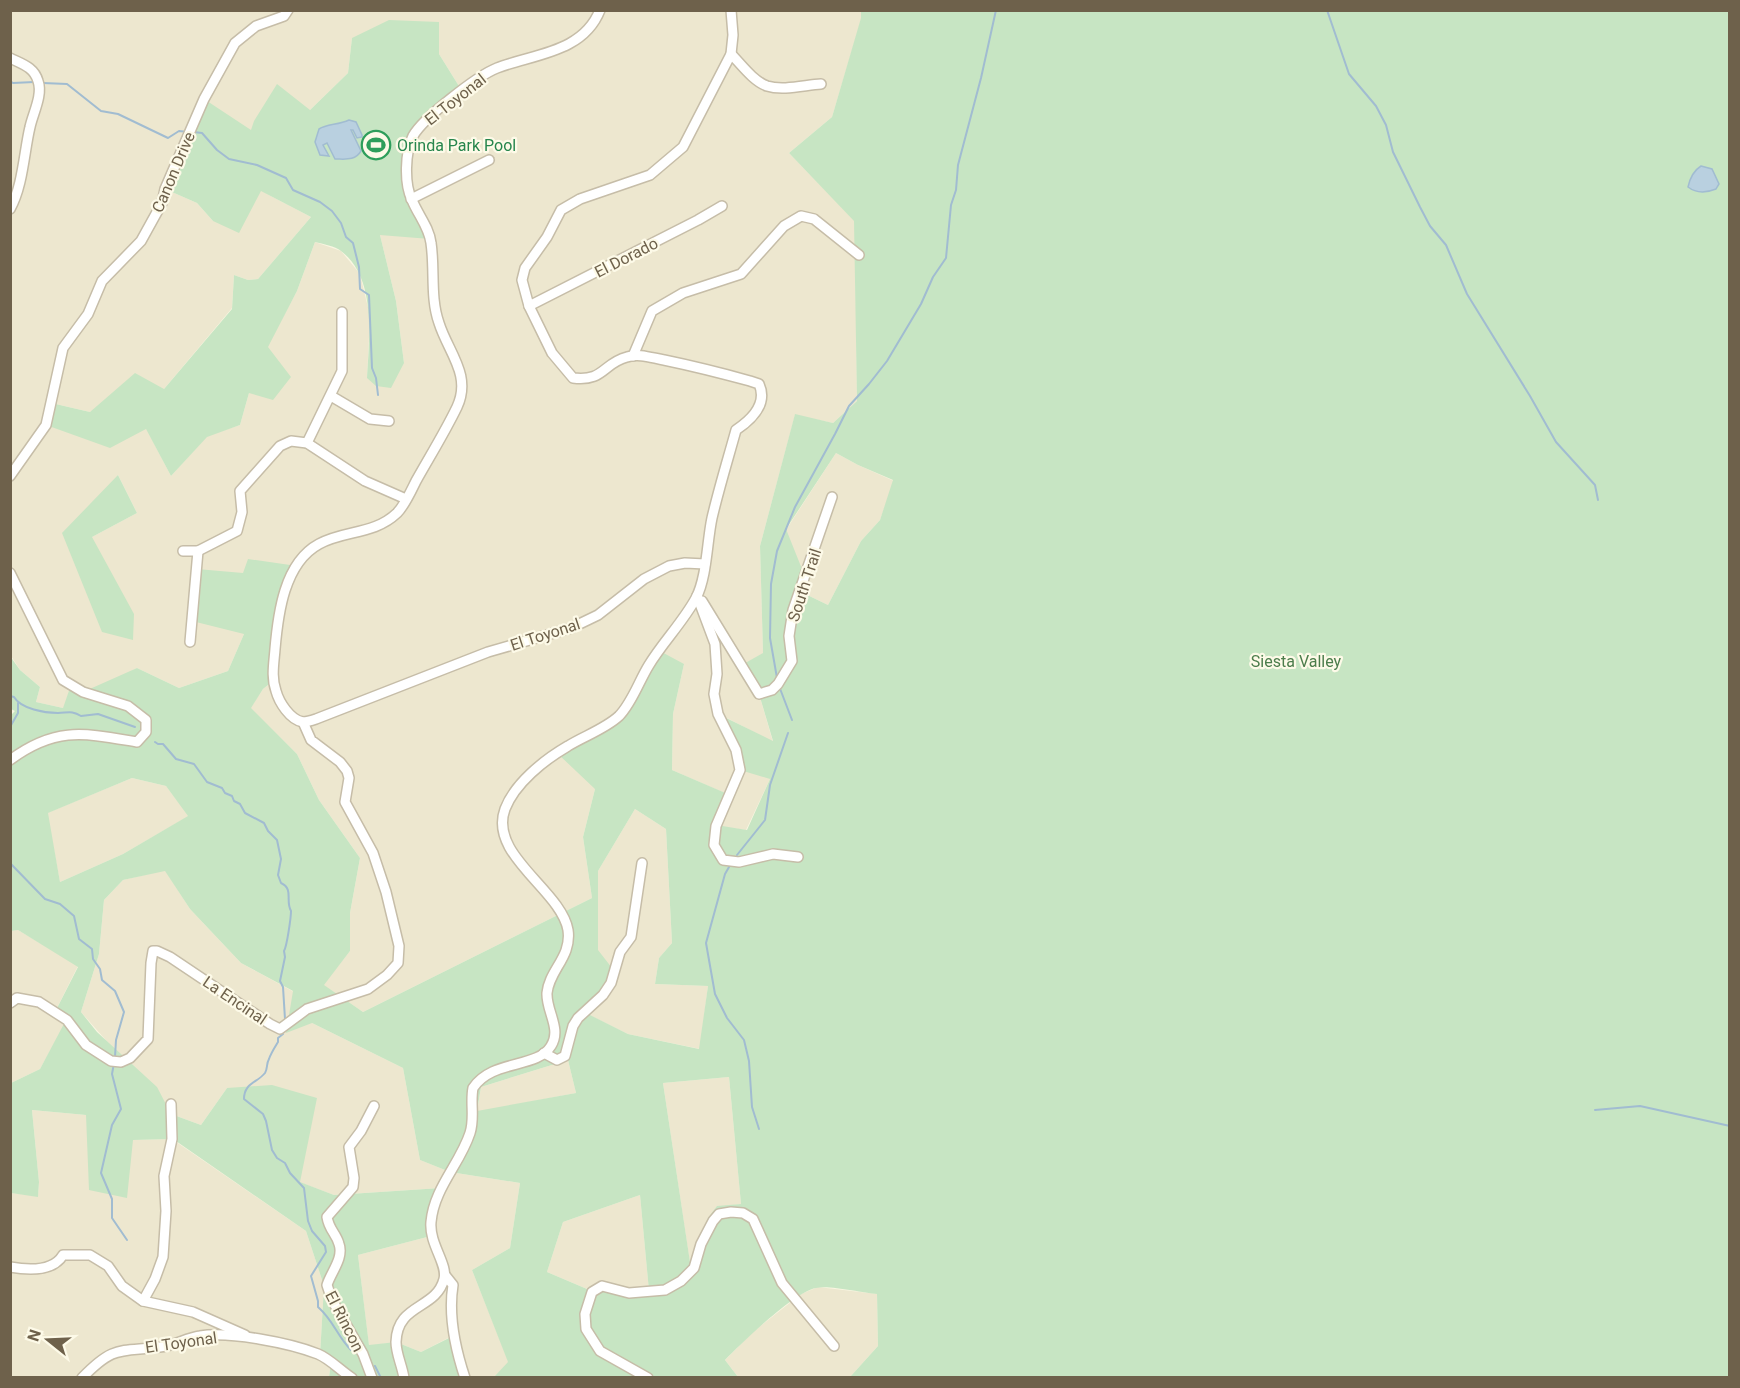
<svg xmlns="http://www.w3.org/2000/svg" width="1740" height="1388" viewBox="0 0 1740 1388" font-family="Roboto,sans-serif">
  <rect width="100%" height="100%" fill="#f9f6e2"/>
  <g fill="#ede7cf" fill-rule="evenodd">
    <path d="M11,11H861L862,17L832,117L789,153L855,221L857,401L833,423L795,415L760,546L763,653L759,694L773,742L719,714L770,779L746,830L716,826L729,795L672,770L673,714L684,664L595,789L583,837L592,898L363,1012L323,985L350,951V913L360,858L319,800L297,754L250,708L263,689L273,681L244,634L228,671L179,688L137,668L63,708L36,702L40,687L20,670L11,656ZM352,38L439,54L462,91L411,140L407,189L310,110L348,73ZM165,189L260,191L213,221L197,203ZM267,194L380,235L396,301L404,363L367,378L370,316L360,274L341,251L315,242L297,291L267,347L249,393L240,425L207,436L171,476L146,428L51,403L90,412L164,389L232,308L234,275L248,280L258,279L311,217ZM118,475L137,513L92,537Z"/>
    <path d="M836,453L858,465L894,481L880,520L861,541L828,605L799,591L786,530Z"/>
    <path d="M132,778L166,786L189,816L123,854L60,882L47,813Z"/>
    <path d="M635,809L666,829L672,943L659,958L655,984L708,986L700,1049L628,1034L585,1013L598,950V871Z"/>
    <path d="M165,870L190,909L241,963L294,992L312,1023L403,1068L420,1160L450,1172L520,1183L510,1248L472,1270L509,1363L494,1377H465L454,1335L421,1352L396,1342L369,1346L358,1255L431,1236L441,1188L334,1195L299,1182L227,1088L201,1125L171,1114L81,1012L99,954L104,900L123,880Z"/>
    <path d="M18,930L78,966L55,1012L67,1020L40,1069L11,1083L10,931Z"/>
    <path d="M568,1060L576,1093L477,1112L481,1087Z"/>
    <path d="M729,1077L741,1204L717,1207L708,1218L690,1263L663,1083Z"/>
    <path d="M32,1110L86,1115L133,1140L172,1139L306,1231L324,1286L320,1355L331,1363L329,1377L11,1378V1193L38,1196L39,1182Z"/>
    <path d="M640,1195L649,1291L602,1286L587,1289L547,1272L563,1222Z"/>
    <path d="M818,1287L877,1294L878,1346L850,1377H738L725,1360L754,1331L801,1294Z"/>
  </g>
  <g fill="#c7e5c3" fill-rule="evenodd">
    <path d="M861,11H1729V1377H850L878,1346L877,1294C862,1293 830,1285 816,1288C794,1292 743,1342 725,1360L738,1377H494L508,1362L472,1270L510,1248L520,1183L450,1172L420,1160L403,1068L312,1023L286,1033L293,991L241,963L190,909L165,871L123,880L104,900L99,954L81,1012L97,1032L157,1087L171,1114L201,1125L227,1088L272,1085L317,1098L300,1182L334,1195L441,1188L431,1236L358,1255L369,1345L396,1342L421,1352L455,1335L465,1377H329L331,1363L320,1355L324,1286L306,1231L173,1139L133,1140L127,1198L89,1190L86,1115L32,1110L39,1182L38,1197L11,1193V1083L40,1069L66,1020L55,1012L78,967L18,930L11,931L10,716L15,711L11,709L10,656L20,670L40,687L36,702L63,708L71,685L83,692L137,668L179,688L228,671L244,634L192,621L197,569L243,573L248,559L297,566L285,592L273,681L263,689L251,708L297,754L319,800L360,858L350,913V951L324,985L363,1012L592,898L583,837L595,789L557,753L616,718L658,650L684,664L673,714L672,770L730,795L716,825L747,830L770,779L740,770L718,714L773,741L759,694L740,666L763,653L760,546L795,414L833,423L857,401L854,221L789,153L832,117L861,18ZM836,453L858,465L893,480L880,520L861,541L828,605L799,591L804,574L786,529ZM132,778L166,786L188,816L123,854L60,882L48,813ZM635,809L666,829L672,943L659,958L655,984L708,986L699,1049L628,1034L586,1013L605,994L612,968L598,950V871ZM568,1060L576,1093L477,1111L481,1087ZM729,1077L741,1204L717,1206L708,1218L690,1262L663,1083ZM640,1195L649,1291L602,1286L587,1289L547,1272L563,1222Z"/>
    <path d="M389,20L439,22V54L462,91L414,134L407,189L430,239L380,235L396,301L404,363L391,388L376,386L367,378C369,339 377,278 341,251C335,246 323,244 315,242L297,291L268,347L291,377L273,400L249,393L240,425L207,437L171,476L146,429L110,448L46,425L51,403L90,412L135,373L164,389L232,309L234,275L248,280L258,279L311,217L261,191L239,233L213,221L197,203L165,189L204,99L251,130L254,121L277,84L310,110L348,73L352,38Z"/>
    <path d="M118,475L137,513L92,537L134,614L133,640L102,632L62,533Z"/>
  </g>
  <g fill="#b9d0e0" stroke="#a1bcd1" stroke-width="1.5">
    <path d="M349,120L356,122L362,135V137L357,138L353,130H351L361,151C355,161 346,159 335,159L327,143L323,145L329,156L320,155L315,142L319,129C327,124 338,125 349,120Z"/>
    <path d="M1701,166L1712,169L1719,184L1716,189C1706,193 1697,194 1688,187C1690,178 1693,171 1701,166Z"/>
  </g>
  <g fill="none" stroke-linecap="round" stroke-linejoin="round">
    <g stroke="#a1bcd1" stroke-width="2">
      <path d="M1327,10L1349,74L1376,106L1386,125L1393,152L1420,207L1430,226L1446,245L1467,294L1530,396L1556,442L1595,485L1598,500"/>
      <path d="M10,81L13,83L34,82"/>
      <path d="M43,83L67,84L101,111L118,114L168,138L179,131L188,132"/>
      <path d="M194,132L202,133L217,150L229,159L257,165L286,178L293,190L320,202L332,211L341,223L346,237L353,243L359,267L360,289L369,295L372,368L376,378L378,395"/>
      <path d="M777,678L770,638L771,584L777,551L795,507L835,434L849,406L869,384L887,361L921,304L933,277L946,258L951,205L956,190L958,165L981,78L996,10"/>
      <path d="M779,686L792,720"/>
      <path d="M10,696L14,697C21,709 45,713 58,713C67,713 72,710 81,716L98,714L135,727"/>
      <path d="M10,727L18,713V703"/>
      <path d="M155,742L158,744H163L176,759L194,764L207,782L222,788L225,793L232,796L234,801L240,804L245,813L264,823L268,831L277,840L281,859L278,875L281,883C294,889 285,900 291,911C291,917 287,946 284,951L285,957L280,981L283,987L285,1019"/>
      <path d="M737,855L765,820L770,785L788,733"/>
      <path d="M10,863L45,899L60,904L74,916L79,939L92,949L93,959L100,969L102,980L115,991L124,1012L116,1040L115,1057"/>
      <path d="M729,867L725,874L706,943L715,994L727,1018L744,1040L749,1061L752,1107L759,1129"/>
      <path d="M283,1034L278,1038V1042C275,1047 271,1053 269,1059C266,1064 268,1068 265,1073C257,1083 244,1083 244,1099L263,1114L266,1121L272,1150L277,1158L285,1163L290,1173L304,1188L308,1221L312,1231L325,1246L326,1252L311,1276L318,1301V1307C334,1321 337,1336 351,1350"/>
      <path d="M114,1063L112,1074L121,1109L112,1125L101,1173L112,1199V1218L127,1240"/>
      <path d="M1595,1110L1640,1106L1730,1126"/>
      <path d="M375,1366L381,1378"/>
    </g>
    <g stroke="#c6bda8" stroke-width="12">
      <g id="street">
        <path d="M600,10C583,53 533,54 497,68C477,76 423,118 413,136C405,152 404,184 412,200C418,215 429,227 431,243C435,269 430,298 439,323C448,352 472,375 457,407C445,432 430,456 416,481C411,491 405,505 397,513C374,535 344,530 319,544C284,563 278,614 275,649C274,663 271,677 276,691C279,702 290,720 303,722C306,722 313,720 316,719L488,652L571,628L598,615L644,579L669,566L685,563L705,564"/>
        <path d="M731,54C741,64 753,81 767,86C783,91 805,85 821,84"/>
        <path d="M10,58C22,64 34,67 38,81C43,95 33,113 30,127C24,152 23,186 10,209"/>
        <path d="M411,199L489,160"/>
        <path d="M529,306L698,220L722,206"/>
        <path d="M633,356L652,311L683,293L741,274L784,226L801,216L814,219L859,255"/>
        <path d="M331,396L370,419L389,421"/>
        <path d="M307,443L342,371V312"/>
        <path d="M10,476L46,425L63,348L88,314L102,281L141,241L162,203L165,189L204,99L235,43L256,26L284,16L288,10"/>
        <path d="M183,551H198L237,531L242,512L240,491L280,446L291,441L307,443L365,481L406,499"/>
        <path d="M10,573L63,680L83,692L128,706L146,720V732L137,742C84,733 56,726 10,760"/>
        <path d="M697,596L715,644L717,674L714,694L718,714L736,750L740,770L716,826L714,845L723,860L739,862L773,854L798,857"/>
        <path d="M702,601L759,694L772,690L778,684L792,661L789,636L793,610L832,497"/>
        <path d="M190,642L198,551"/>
        <path d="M10,1003L17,998L39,1002L67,1020L86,1045L111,1061L121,1062L130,1058L148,1039L151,963L153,951H157L170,957L270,1024L280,1029L307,1009L368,989L387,975L398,963L399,946L386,892L373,853L345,802L349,778L347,771L340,762L311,740L303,722"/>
        <path d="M544,1053L557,1060L565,1056L573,1026L578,1018L603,995L611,983L620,952L631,937L642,863"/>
        <path d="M10,1267C27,1270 53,1272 63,1255H90L108,1266L122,1286L143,1301L193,1312L245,1335"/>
        <path d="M445,1275L453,1285C448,1316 455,1348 465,1378"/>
        <path d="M143,1301L155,1279L163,1257L166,1211L164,1176L172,1139L171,1104"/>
        <path d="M82,1378C114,1345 119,1352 160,1347C174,1346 186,1338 200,1336C229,1331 290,1343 318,1354C330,1359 341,1371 352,1378"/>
        <path d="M372,1378L363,1354L332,1300L327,1285C331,1272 344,1258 339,1244C336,1233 329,1230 327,1217L353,1187L354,1178L349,1147L361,1131L374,1106"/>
        <path d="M404,1378C402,1365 396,1354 396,1342C397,1303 436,1310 444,1279C448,1264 429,1244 431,1222C434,1188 460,1164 470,1133C475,1118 470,1103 473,1088C492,1059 537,1069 551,1046C562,1029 546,1011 547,993C549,970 572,957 568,930C561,890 488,855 505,809C515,783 544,760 568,746C584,736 605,729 619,716C632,703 639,681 649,665C663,642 683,622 696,598C707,577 707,541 712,518C719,488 728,459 736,430C751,420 768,404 759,384L750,381C721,373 693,366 664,360C652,358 639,353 627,357C603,363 604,382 573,378L552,353L529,306L522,280L525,268L547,237L561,210L580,199L650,175L683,147L731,54L733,35L731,10"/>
        <path d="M648,1378L600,1351L586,1329L585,1314L592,1292L602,1286L629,1293L665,1290L681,1281L694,1268L701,1244L713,1221L719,1214L731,1212L743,1213L753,1219L782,1283L834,1346"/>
      </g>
    </g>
    <use href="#street" stroke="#fff" stroke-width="9"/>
  </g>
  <defs>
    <g id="stadium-ring" transform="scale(1.5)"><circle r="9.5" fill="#fdfae8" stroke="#2e9e5b" stroke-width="1.5"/><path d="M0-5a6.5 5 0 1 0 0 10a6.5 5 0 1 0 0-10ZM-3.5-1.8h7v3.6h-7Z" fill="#2e9e5b"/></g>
  </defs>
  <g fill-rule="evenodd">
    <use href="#stadium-ring" x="376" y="145"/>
  </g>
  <g text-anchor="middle" stroke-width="4.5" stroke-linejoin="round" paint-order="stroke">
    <g font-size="16" fill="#6e614b" stroke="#fdfae8">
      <text transform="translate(455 99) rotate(-38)" y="6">El Toyonal</text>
      <text transform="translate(173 172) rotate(-67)" y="6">Canon Drive</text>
      <text transform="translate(626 257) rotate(-27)" y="6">El Dorado</text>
      <text transform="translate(804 585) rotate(-72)" y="6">South Trail</text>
      <text transform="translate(545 634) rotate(-18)" y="6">El Toyonal</text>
      <text transform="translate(235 1000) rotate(34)" y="6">La Encinal</text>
      <text transform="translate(345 1321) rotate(63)" y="6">El Rincon</text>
      <text transform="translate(181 1342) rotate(-8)" y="6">El Toyonal</text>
    </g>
    <g font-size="16" fill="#27864d" stroke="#fdfae8" text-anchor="start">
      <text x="397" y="151">Orinda Park Pool</text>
    </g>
    <g font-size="16" fill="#4c7d4b" stroke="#fdfae8">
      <text x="1296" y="667">Siesta Valley</text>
    </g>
  </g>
  <rect width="1740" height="1388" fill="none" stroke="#6e614b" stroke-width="24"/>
  <g transform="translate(48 1340) rotate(288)" stroke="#fdfae8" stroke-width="4.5" paint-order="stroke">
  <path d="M0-4.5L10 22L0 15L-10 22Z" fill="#6e614b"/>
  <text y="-9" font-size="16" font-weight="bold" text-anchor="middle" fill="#6e614b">N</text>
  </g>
</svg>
